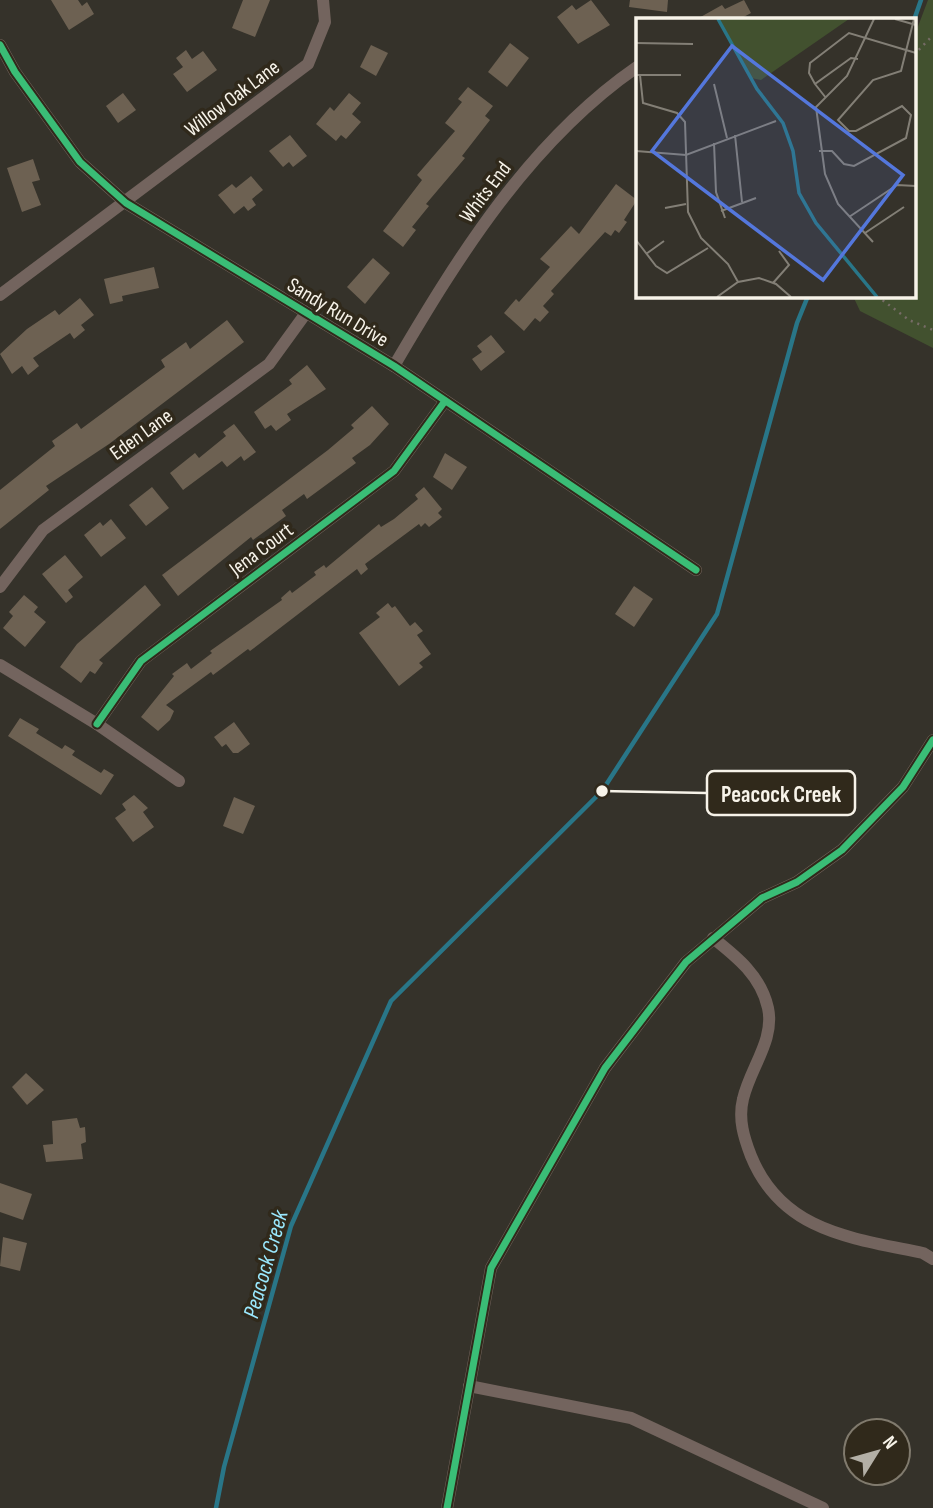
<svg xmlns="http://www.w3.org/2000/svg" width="933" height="1508" viewBox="0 0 933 1508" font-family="'Sofia Sans Condensed',sans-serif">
  <rect width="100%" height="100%" fill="#35322a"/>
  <path fill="#42512f" d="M928,0H933V348L860,311L853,296H914V37Z"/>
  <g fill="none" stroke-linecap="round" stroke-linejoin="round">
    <g stroke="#297688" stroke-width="4.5">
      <path d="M914,20L921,0"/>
      <path d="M216,1508L224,1467L291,1226L391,1001L602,791L717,614L797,323L808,296"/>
    </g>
  </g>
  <g fill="#6d6152">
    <path d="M51,0H78L82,6L87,2L94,14L69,30Z"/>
    <path d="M243,0H270L255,37L232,28Z"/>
    <path d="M591,0L610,25L578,44L557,17L572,5L576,10Z"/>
    <path d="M630,0H668L667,12L629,7Z"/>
    <path d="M744,0L751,13L740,19H697L722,5L725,9Z"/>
    <path d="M510,43L529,58L507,87L488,72Z"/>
    <path d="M371,45L388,53L376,76L360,67Z"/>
    <path d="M186,50L192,59L203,51L217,70L187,92L173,74L183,67L176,58Z"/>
    <path d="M468,87L493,106L485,116L490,120L462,156L465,158L426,204L429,206L412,227L416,230L403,247L383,231L422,180L417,175L455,131L445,123L462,102L458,99Z"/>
    <path d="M123,93L136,110L118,123L106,106Z"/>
    <path d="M349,93L361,103L352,114L361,122L346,139L341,135L336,141L316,124L330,107L334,111Z"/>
    <path d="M290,135L307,156L293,167L289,162L283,167L269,151Z"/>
    <path d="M33,159L40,180L32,182L41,205L22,212L7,168Z"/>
    <path d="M251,176L263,190L252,199L256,205L248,211L244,206L234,214L218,195L232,184L236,188Z"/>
    <path d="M616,184L637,200L624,220L627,222L619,233L615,230L611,236L605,232L551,291L554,294L543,306L549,312L540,322L535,318L524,331L504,313L516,299L519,302L550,267L540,259L571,226L579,234Z"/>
    <path d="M373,258L390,273L365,304L347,287Z"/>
    <path d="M154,267L159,288L122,296L123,301L110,304L104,279Z"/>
    <path d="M80,298L94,315L81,325L85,330L74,339L70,333L33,358L39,366L28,375L22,366L12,374L0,354L27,329L55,310L59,315Z"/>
    <path d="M227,320L244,342L109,444L46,486L49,490L0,529V490L55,446L52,441L77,423L81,429L165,367L161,360L186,342L190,349Z"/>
    <path d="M491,335L505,352L481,371L472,359L482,352L477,346Z"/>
    <path d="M307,365L326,389L287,414L291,420L276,431L271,425L265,429L254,412L292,384L289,380Z"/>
    <path d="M372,406L389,424L370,445L352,458L356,463L307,499L304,494L282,510L286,516L253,540L251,537L178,596L162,575L328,450L354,428L351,425Z"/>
    <path d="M234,424L256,452L244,461L241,456L227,467L222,461L183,490L170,473L195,453L199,458L226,436L223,432Z"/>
    <path d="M445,453L467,467L452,490L433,477Z"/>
    <path d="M152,487L169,508L146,526L129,505Z"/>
    <path d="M424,487L442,509L438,513L442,517L429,527L425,523L421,527L419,524L365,564L368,569L361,575L357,569L250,651L248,649L213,675L211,672L166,705L174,711L170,720L158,731L141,717L174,676L172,674L187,663L191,669L212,653L210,651L282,600L281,598L290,590L292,593L316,575L314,572L324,565L326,568L379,524L381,527L394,519L418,499L415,495Z"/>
    <path d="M111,519L126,538L101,557L84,535L100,522L103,526Z"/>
    <path d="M65,555L83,577L68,590L73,597L66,603L42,574Z"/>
    <path d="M145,585L161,605L99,660L103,663L95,674L90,671L81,683L60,667L77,644Z"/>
    <path d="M634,586L653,599L634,627L615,614Z"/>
    <path d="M24,595L38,607L34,612L46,622L25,647L3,628L13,616L9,612Z"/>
    <path d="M388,603L392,608L395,606L410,626L415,622L423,631L417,635L431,654L419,663L423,667L399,686L359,633L380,617L376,613Z"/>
    <path d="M20,718L39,729L36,733L62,749L65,745L75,751L72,755L101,773L104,769L114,775L101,795L8,736Z"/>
    <path d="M234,722L250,744L238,753H233L226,744L222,747L214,737Z"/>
    <path d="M134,795L148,808L143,812L154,827L133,842L115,818L126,810L122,804Z"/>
    <path d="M234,797L255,806L243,834L223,826Z"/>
    <path d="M26,1073L44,1090L27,1105L12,1087Z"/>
    <path d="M77,1118L80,1128L85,1127L86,1142L81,1144L83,1159L46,1162L43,1145L53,1144L52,1121Z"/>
    <path d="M0,1183L32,1194L23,1220L0,1212Z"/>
    <path d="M3,1237L27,1243L20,1271L0,1266Z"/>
  </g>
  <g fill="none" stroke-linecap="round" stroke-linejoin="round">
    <g stroke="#766c66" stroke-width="2.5" stroke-dasharray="2 5" stroke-linecap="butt">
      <path d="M914,55L933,35"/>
      <path d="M877,296L909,320L933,330"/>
    </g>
    <g stroke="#73645e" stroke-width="12">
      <path d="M0,45L15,72L80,162L126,203L394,366L696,570"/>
      <path d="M0,295L308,64L325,22L323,0"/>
      <path d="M394,366C459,255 530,141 637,67"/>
      <path d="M0,587L43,530L269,364L306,313"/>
      <path d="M0,665L97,724L179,781"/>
      <path d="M97,724L141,661L394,471L445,401"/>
      <path d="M713,938C737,957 761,976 768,1008C775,1040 750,1068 743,1099C738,1119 744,1138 751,1156C782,1232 852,1238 923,1253L933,1259"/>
      <path d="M469,1386L631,1418L823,1508"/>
      <path d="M447,1508L491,1268L605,1068L686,962L762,898L797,882L842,850L903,787L933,740"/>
    </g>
    <g stroke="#30291b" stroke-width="11">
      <g id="cycleway">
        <path d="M0,45L15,72L80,162L126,203L394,366L696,570"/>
        <path d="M97,724L141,661L394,471L445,401"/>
        <path d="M447,1508L491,1268L605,1068L686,962L762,898L797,882L842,850L903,787L933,740"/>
      </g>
    </g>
    <use href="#cycleway" stroke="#3abd76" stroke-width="7"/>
  </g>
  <g text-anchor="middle" stroke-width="7" stroke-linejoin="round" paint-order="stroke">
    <g font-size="21" fill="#f7f3e9" stroke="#30291b">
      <text transform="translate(232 98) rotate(-37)" y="7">Willow Oak Lane</text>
      <text transform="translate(485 192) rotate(-53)" y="7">Whits End</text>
      <text transform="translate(338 312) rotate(31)" y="7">Sandy Run Drive</text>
      <text transform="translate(141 434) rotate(-36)" y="7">Eden Lane</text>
      <text transform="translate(261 549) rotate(-37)" y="7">Jena Court</text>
    </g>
    <g font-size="23" font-style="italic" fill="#9ae8fd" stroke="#30291b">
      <text transform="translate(265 1264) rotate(-74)" y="8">Peacock Creek</text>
    </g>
  </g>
  <g transform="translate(636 18)">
    <rect width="280" height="280" fill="#35322a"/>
    <path d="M81,1H213L125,62L115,60Z" fill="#42512f"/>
    <path fill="none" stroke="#297688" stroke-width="3.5" d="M82,1L121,71L147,105L157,133L163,175L180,205L241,279"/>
    <path fill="none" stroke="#837f76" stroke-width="2" d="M259,1L280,7M0,25L57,26M0,57H45M4,57L7,85L41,95L49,104L52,194L65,220L92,246L102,264M78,66L91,120M179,66L173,55L174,45L213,15L280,35M190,80L179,66L215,40L222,41M99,117L106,184M78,125L80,174L89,200M0,133L50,137L140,103M183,133H196L208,146L218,148L270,120L275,97L266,88L220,113H213L202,102L237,62L265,53L278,1M29,190L50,186M85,193L120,180M213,199L261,167L280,168M229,215L268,189M0,222L20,248L31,255L72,230M237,224L202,186L189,156L180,89L211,58L238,1M10,236L28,223M137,265L153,247L143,233M81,279L102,264L123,260L140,266L155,279"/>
    <path fill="#5477dc" fill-opacity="0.15" stroke="#5477dc" stroke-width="3.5" d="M96,28L267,157L187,262L16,133Z"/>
    <rect width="280" height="280" fill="none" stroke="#f7f3e9" stroke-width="3.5"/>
  </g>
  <path fill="none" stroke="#f7f3e9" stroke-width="2.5" d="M602 791L707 793"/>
  <circle fill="#f7f3e9" stroke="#30291b" stroke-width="2.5" cx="602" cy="791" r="7"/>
  <rect fill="#30291b" stroke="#f7f3e9" stroke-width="2.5" x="707" y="771" width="148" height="44" rx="7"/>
  <g font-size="23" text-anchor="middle" font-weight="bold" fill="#f7f3e9">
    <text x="781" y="802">Peacock Creek</text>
  </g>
  <g transform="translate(877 1452) rotate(53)"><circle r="33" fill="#30291b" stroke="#807a6d" stroke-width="2"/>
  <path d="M0-5L12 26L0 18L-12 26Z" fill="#b3afa6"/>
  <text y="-10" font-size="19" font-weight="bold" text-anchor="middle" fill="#f7f3e9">N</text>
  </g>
</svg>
